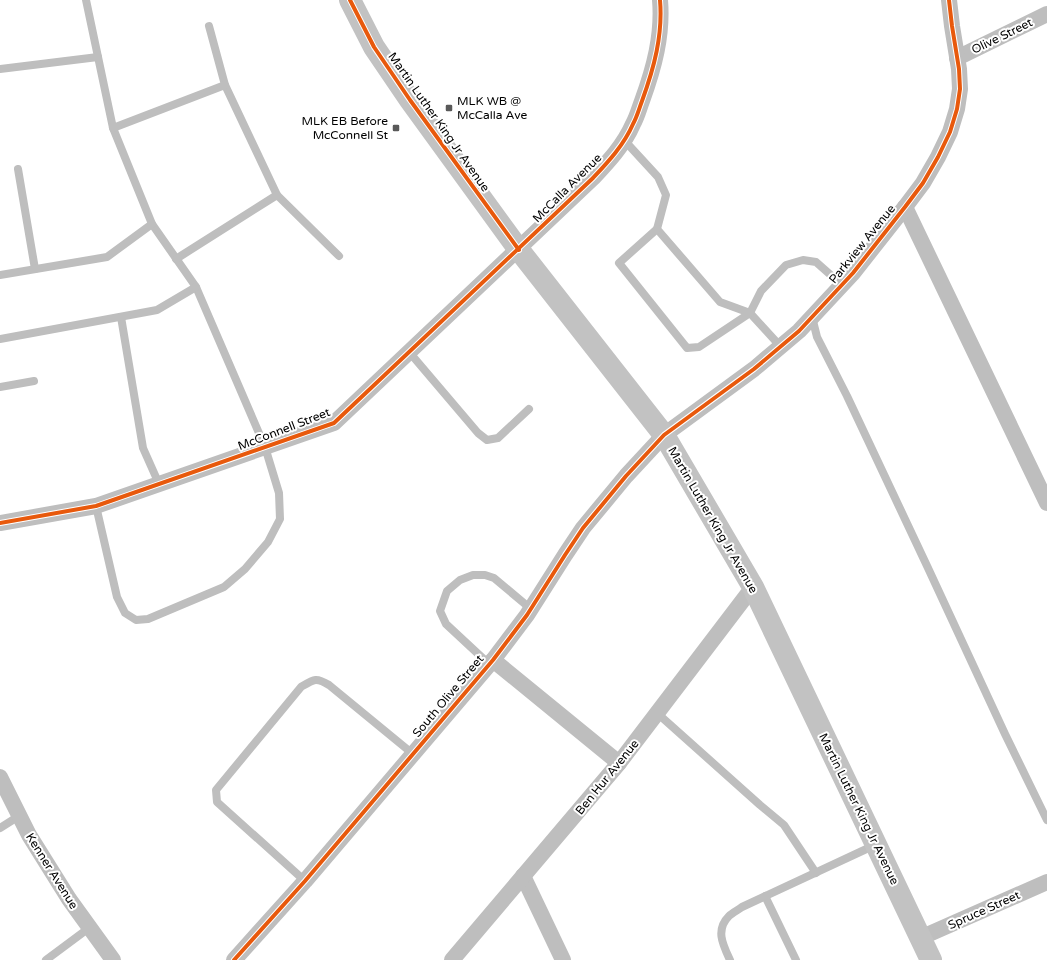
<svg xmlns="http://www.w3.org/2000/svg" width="1047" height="960" viewBox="0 0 1047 960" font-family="'Varela Round',sans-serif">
  <rect width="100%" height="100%" fill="#fff"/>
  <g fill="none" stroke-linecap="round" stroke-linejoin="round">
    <g stroke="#bebebe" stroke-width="8">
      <path d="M86,0L113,128L152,224L196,287L265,447L279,493L280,519L268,542L245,569L224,587L148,619L136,620L125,613L117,597L96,506"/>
      <path d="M209,26L225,85L277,195"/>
      <path d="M0,69L98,57"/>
      <path d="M113,128L225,85"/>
      <path d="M624,140L658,177L666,195L657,229L720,302L750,313L781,347"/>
      <path d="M18,169L35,269"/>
      <path d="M657,229L619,263L687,348L699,347L750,313L761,291L786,265L803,260L816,262L842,285"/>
      <path d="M176,259L277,195L339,256"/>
      <path d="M0,275L107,257L152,224"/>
      <path d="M121,317L143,448L159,484"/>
      <path d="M812,317L817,337L847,396L928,568L1005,734L1047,820"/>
      <path d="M0,339L157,310L196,287"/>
      <path d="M410,353L478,433L487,440L498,438L529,409"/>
      <path d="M0,387L34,381"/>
      <path d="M489,664L446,624L440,611L447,591L460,580L473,575H485L494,578L531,609"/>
      <path d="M657,713L760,805L784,825L816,873"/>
      <path d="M0,828L19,816"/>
      <path d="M305,881L217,802L216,790L301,687C314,679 316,677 329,685L413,754"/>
      <path d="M765,896L796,960"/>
      <path d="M46,960L89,928"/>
      <path d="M730,960C723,945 715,930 729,916C732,913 738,910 742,907L875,845"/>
    </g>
    <g stroke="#bebebe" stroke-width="16">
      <path d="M957,58L1047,14"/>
      <path d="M905,207L1047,503"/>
      <path d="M0,523L96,506L334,423L593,178C608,162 624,145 633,124C637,117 639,109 642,101C654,68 663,35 660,0"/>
      <path d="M493,660L619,763"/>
      <path d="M0,777L29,835L69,899L113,960"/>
      <path d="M523,876L563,960"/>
      <path d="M920,938L1047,882"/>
      <path d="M234,960L305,881L493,660L527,615L565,555L583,528L626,476L664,435L754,369L799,331L853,273L905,207L923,183L938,157L950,132L957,109L960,89L959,69L952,26L949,0"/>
      <path d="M452,960L619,763L753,587"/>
    </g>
    <path stroke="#c2c2c2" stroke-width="22" d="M350,0L374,47L410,100L519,250L664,435L753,587L931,960"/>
    <g stroke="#fff" stroke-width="6">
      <g id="cycleway">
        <path d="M350,0L374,47L410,100L519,250"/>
        <path d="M0,523L96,506L334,423L593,178C608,162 624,145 633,124C637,117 639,109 642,101C654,68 663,35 660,0"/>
        <path d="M234,960L305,881L493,660L527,615L565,555L583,528L626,476L664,435L754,369L799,331L853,273L905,207L923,183L938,157L950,132L957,109L960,89L959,69L952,26L949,0"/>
      </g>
    </g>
    <use href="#cycleway" stroke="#e8590c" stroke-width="4"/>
  </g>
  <g fill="#595959" stroke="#fff" stroke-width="1.5">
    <rect x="445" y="104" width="8" height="8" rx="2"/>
    <rect x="392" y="124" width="8" height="8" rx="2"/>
  </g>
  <g text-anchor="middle" stroke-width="4" stroke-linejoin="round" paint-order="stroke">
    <g font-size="12" fill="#000" stroke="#fff">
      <text transform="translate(1002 36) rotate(-26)" y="4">Olive Street</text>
      <text transform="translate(439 122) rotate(55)" y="4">Martin Luther King Jr Avenue</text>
      <text transform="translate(567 188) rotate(-45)" y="4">McCalla Avenue</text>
      <text transform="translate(862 244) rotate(-51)" y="4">Parkview Avenue</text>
      <text transform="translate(284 429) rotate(-21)" y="4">McConnell Street</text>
      <text transform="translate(713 520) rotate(60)" y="4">Martin Luther King Jr Avenue</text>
      <text transform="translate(448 696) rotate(-50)" y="4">South Olive Street</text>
      <text transform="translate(607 777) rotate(-51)" y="4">Ben Hur Avenue</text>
      <text transform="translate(859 809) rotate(64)" y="4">Martin Luther King Jr Avenue</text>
      <text transform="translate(52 871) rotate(58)" y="4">Kenner Avenue</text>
      <text transform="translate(984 910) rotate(-24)" y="4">Spruce Street</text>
    </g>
    <g font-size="12" fill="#000" stroke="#fff" text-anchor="start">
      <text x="457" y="105">MLK WB @<tspan x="457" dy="14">McCalla Ave</tspan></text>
      <text x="388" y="125" text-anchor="end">MLK EB Before<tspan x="388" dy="14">McConnell St</tspan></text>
    </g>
  </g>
</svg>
